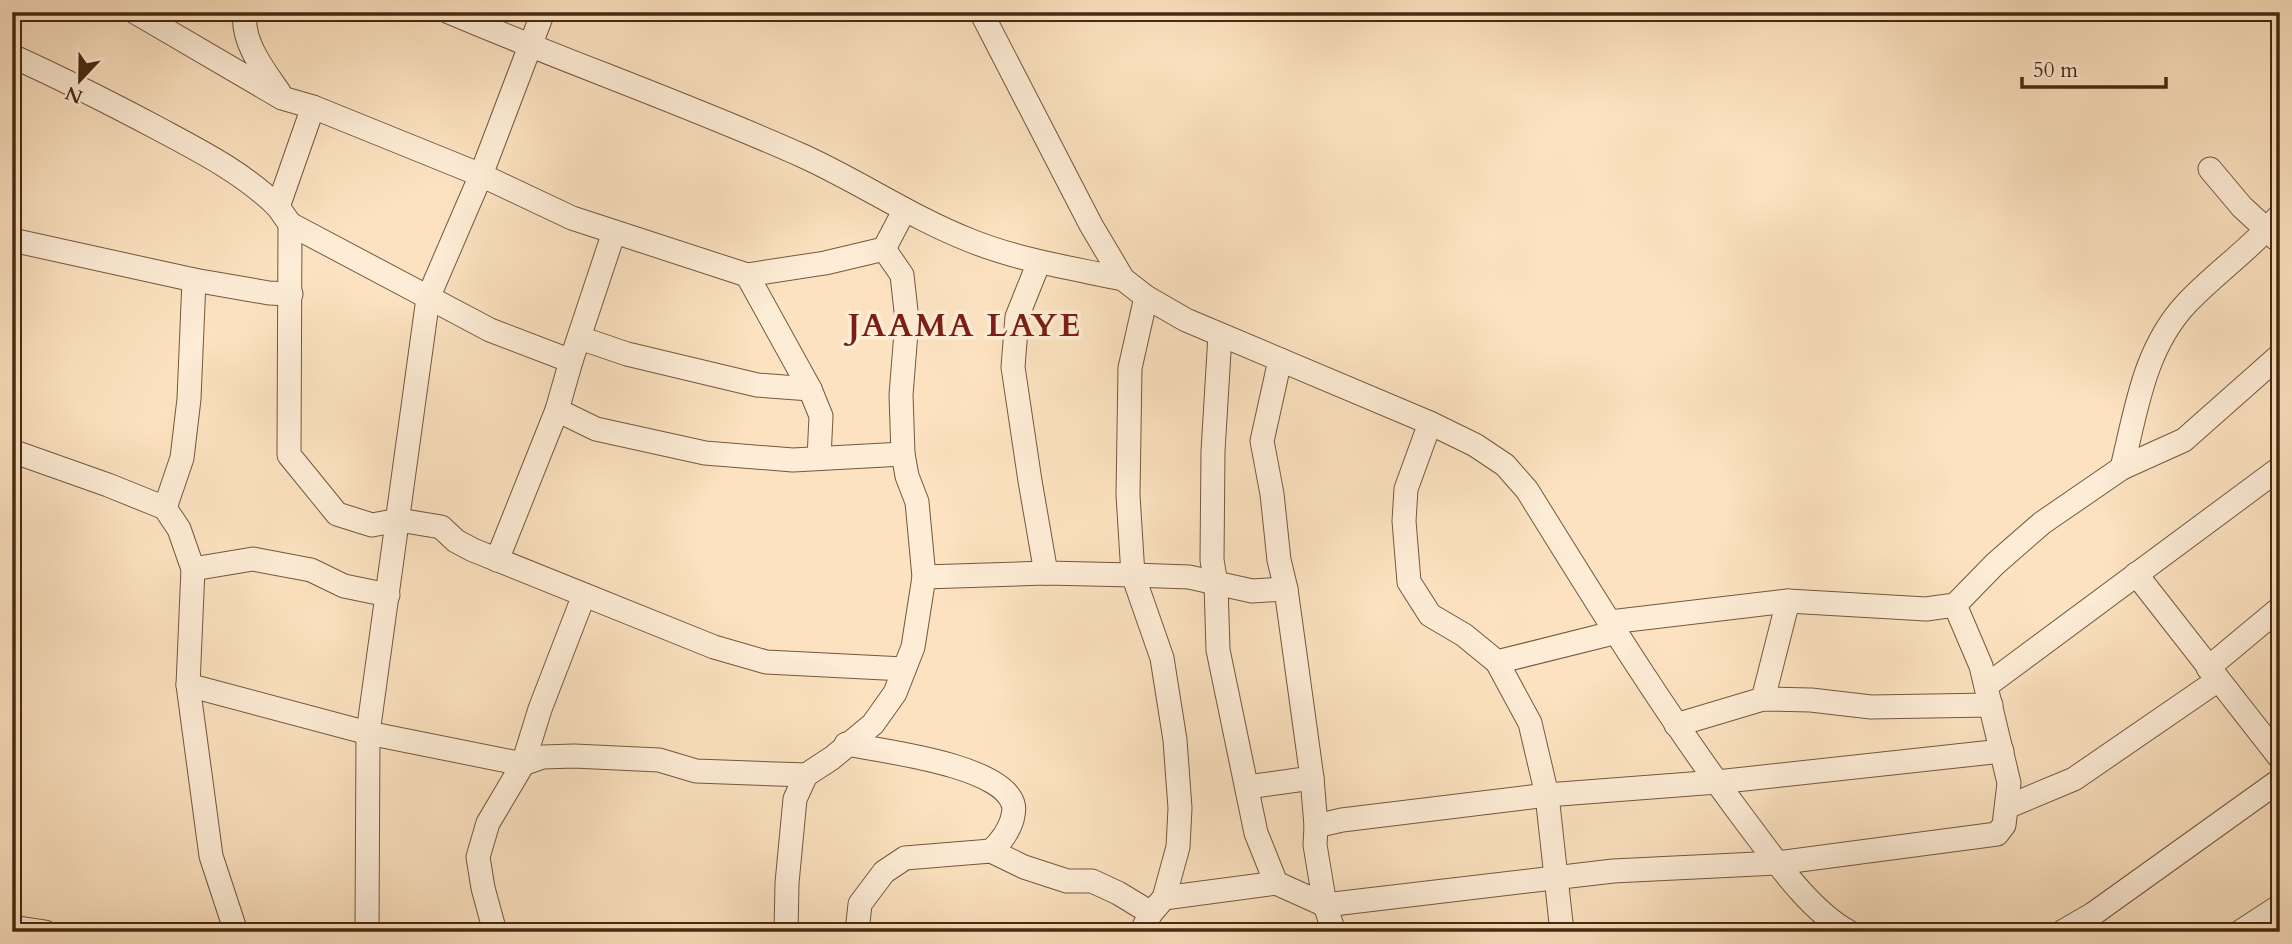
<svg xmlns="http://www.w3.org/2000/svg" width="2292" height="944" viewBox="0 0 2292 944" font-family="Cardo,serif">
  <rect width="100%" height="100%" fill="#fce2c0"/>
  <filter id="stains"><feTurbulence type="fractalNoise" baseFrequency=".00286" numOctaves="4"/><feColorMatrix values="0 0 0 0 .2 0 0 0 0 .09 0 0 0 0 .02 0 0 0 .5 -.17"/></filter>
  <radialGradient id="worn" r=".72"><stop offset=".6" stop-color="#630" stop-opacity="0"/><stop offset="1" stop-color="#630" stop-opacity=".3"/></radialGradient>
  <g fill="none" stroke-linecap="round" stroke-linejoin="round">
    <g stroke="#75573c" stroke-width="25">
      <g id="minor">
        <path d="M135,12L282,98L313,107L481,175L572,218L747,275L825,263L884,249L904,211"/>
        <path d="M245,12C241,41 263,69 279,92"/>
        <path d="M449,12C566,62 687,104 803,156C860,182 911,217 969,240C1018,260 1071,268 1123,279"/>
        <path d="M981,12L1091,225L1123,279L1146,297L1186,320L1430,423L1475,445L1505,465L1527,490C1597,603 1667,717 1747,823C1774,859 1810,911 1849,932"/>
        <path d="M12,56C63,79 112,104 161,130C202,152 245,174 278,207"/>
        <path d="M313,107L278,207L290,224L289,455L337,514L372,525L399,520L441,527L456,541L473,550L714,647L766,662L904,669"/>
        <path d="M2210,169L2242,207L2280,242"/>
        <path d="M290,224L490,330L571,361"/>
        <path d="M12,240L194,280L269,293L291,294"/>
        <path d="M1039,262L1017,317L1013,367L1030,481L1046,573"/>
        <path d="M747,275L810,389L821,416L819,458"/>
        <path d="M1220,335L1213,451L1212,560L1216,584L1218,650L1256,833L1276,883"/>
        <path d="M580,338L627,354L757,385L810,389"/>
        <path d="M1280,360L1262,441L1272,494L1279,560L1286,589L1312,778L1316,826L1315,845L1325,905L1334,932"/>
        <path d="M557,410L596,429L705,453L793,460L903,454"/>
        <path d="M1430,423L1406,489L1404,521L1409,582L1430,615L1464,635L1497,662L1530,723L1547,795L1562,932"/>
        <path d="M12,451L108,485L165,508L179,529L193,569"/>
        <path d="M2122,468C2136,411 2144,349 2186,304C2215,273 2252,248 2280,215"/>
        <path d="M165,508L182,458L189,399L194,280"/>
        <path d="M497,560L557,410L571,361L614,232"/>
        <path d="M2136,574L2280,758"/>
        <path d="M924,577L1046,573L1133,575L1189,577L1252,591L1286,589"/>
        <path d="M1610,622L1788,601L1926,609L1955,605L1995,564L2042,523L2122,468L2184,440L2280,355"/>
        <path d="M1497,662L1617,632"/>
        <path d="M2208,668L2280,608"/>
        <path d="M188,685L368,733L523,764L543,757L574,756L659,760L696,771L806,775"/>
        <path d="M1986,686L2280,468"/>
        <path d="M1763,699L1788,601"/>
        <path d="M1676,725L1763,699L1811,700L1871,707L1991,705"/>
        <path d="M846,744C882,751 1002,765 1013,804C1015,809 1013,815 1012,820C1008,832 1001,842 991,851"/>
        <path d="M1247,787L1312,778"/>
        <path d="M2007,807L2074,779L2218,680"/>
        <path d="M1316,826L1342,820L1547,795L1717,782L2002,751"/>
        <path d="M1164,898L1276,883L1325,905L1613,871L1777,863L1997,834L2004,825L2009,783L1981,666L1955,605"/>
        <path d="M12,927L45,932"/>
        <path d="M236,932L211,856L188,685L193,569L253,559L311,570L344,586L388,595"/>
        <path d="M367,932L368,733L428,298L481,175L543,12"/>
        <path d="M495,932L483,888L478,857L488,823L523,764L540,709L584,595"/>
        <path d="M786,932L787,883L795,799L806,775L832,758L873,724L895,693L913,647L924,577L917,502L907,476L903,454L901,395L907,320L902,275L884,249"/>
        <path d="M857,932L860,904L884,872L905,858L991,851L1024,867L1067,881H1092L1118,893L1151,913"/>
        <path d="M1141,932L1151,913L1164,898L1178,847L1180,808L1175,740L1162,658L1133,575L1128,495L1130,368L1146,297"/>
        <path d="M2062,932L2093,914L2280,780"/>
        <path d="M2240,932L2280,906"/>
      </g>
    </g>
    <use href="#minor" stroke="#fdecd6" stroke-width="23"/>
  </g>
  <g text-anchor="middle" stroke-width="7" stroke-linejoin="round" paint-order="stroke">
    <g font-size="33" font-weight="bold" letter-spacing="2" fill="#7a1f14" stroke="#fdecd6">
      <text x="965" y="336">JAAMA LAYE</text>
    </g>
  </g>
  <rect width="2292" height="944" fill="none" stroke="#fce2c0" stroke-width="42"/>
  <rect x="14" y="14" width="2264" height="916" fill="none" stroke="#482910" stroke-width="3.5"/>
  <rect x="21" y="21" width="2250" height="902" fill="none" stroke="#482910" stroke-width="2"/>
  <g transform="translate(80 80) rotate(202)" stroke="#fdecd6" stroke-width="5" paint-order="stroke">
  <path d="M0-5L12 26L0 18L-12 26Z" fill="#482910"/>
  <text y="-10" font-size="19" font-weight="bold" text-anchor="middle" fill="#482910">N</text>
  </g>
  <path d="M2022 77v10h144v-10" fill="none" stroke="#482910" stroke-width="3.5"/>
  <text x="2033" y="77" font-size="21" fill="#482910" stroke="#fdecd6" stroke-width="5" paint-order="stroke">50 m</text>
  <rect width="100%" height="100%" filter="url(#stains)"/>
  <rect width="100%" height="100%" fill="url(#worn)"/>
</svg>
